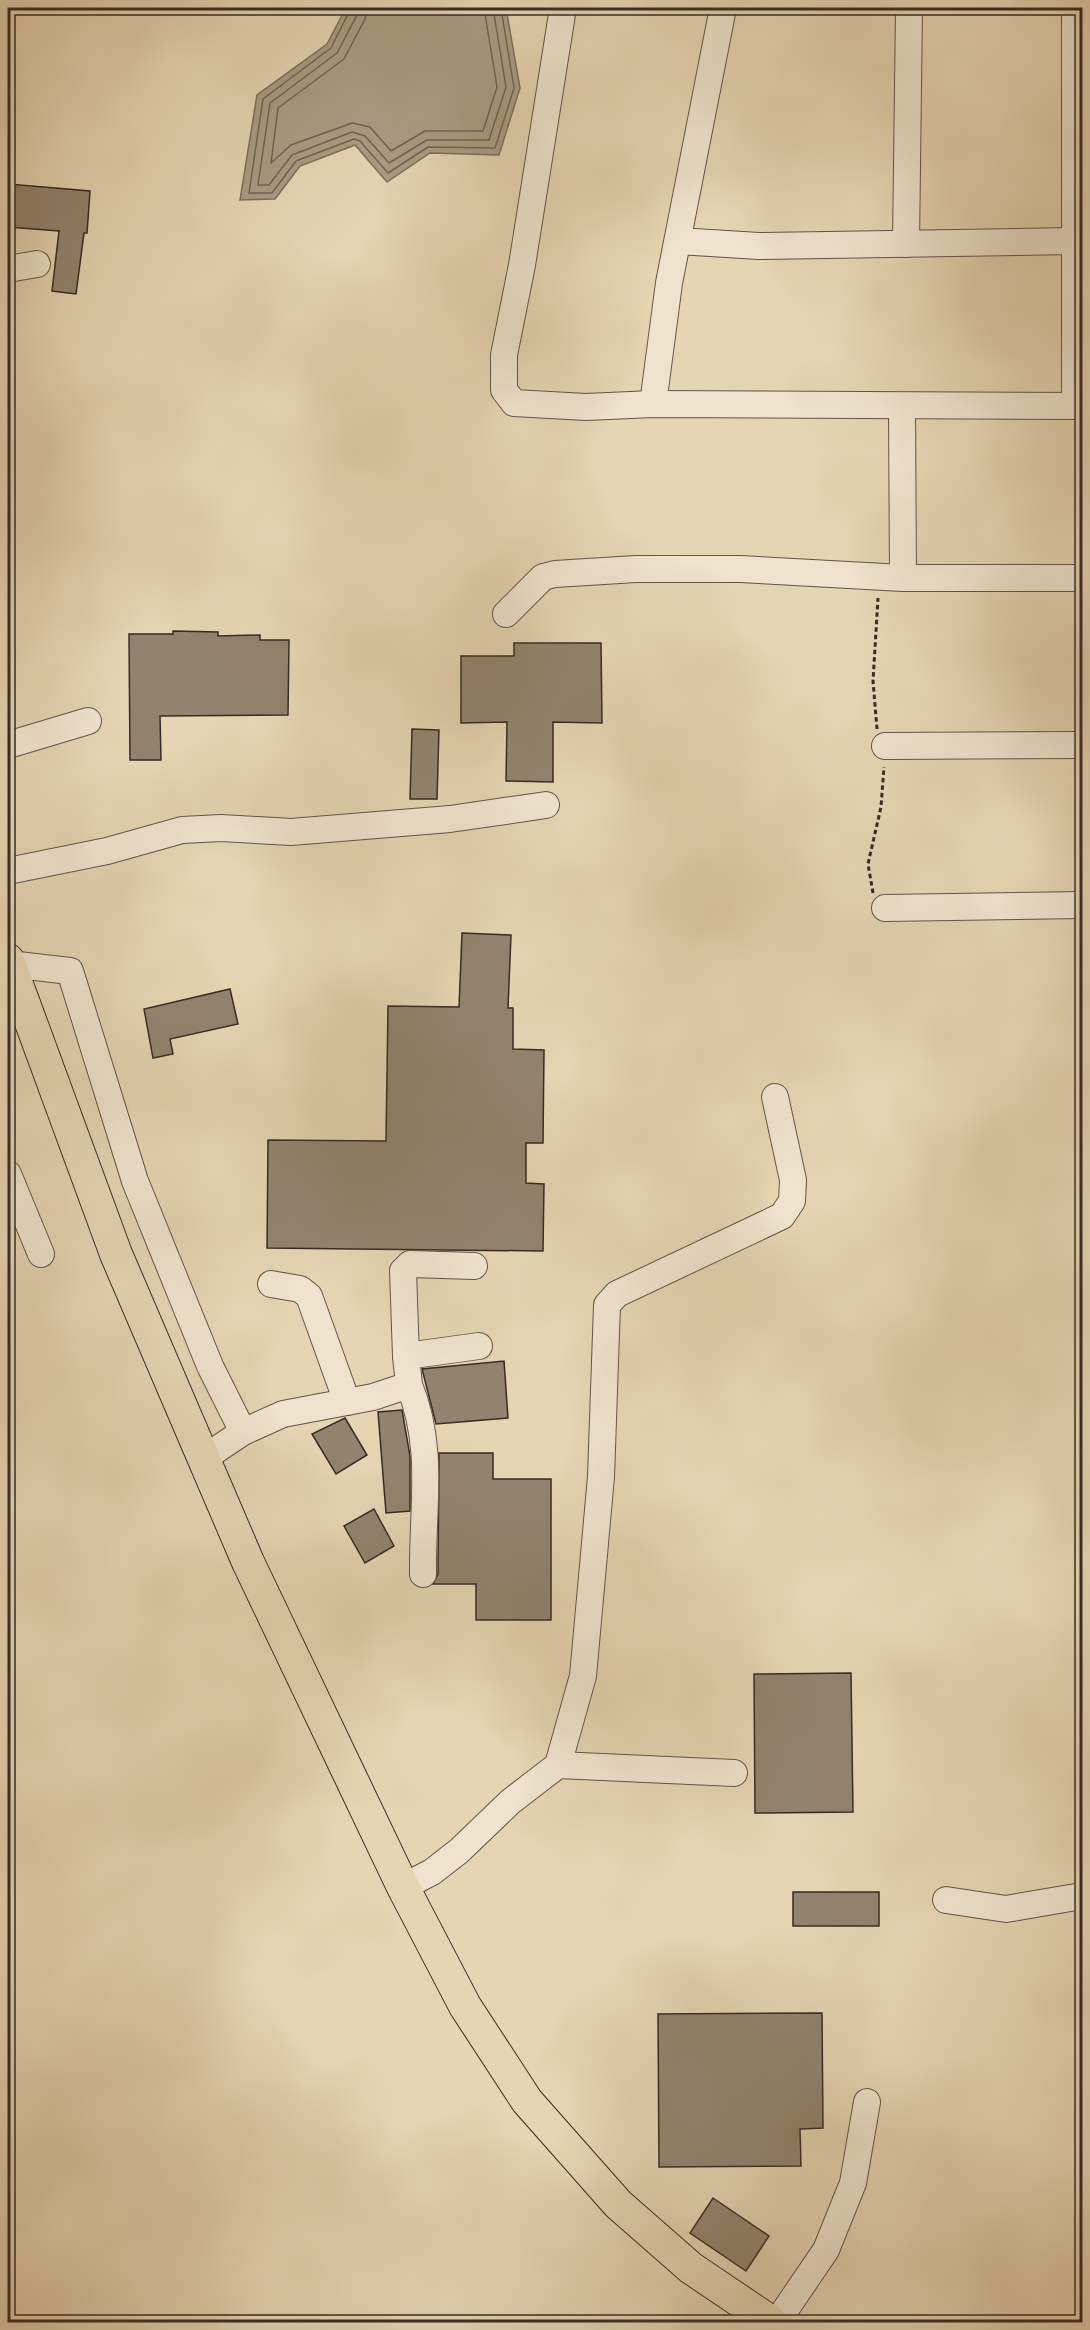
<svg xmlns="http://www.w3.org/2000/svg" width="1090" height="2330" viewBox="0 0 1090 2330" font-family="'Libre Bodoni',serif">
  <rect width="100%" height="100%" fill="#e6d4b2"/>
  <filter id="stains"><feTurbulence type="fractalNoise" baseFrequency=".00333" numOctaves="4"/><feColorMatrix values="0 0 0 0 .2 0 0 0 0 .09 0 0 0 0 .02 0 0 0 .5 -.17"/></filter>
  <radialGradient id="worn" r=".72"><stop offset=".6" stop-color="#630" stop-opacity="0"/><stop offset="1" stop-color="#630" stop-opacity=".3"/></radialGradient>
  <path fill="#aa9b82" stroke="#7c6e5d" stroke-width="1.5" d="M346,8H506L520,88L499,155L430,153L387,182L355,145L300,166L275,199L240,200L257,95L327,44Z"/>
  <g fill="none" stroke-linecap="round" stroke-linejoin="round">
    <g stroke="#706354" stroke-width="1.5">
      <path d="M351,8L331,48L263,99L249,193H272L296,161L354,139L360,141L388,173L428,147L495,148L514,88L501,8"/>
      <path d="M358,8L357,15L337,53L270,103L258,185H269L292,155L352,132L365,136L389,163L427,140H489L506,87L493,8"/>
      <path d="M367,8L365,19L344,59L278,108L271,163L291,145L352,123L370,127L391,151L425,131H483L497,87L484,8"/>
    </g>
  </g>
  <g fill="#92836e" stroke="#372b25" stroke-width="1.5">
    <path d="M8,184L90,191L87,233H84L76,294L52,291L59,231L8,227Z"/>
    <path d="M173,631L218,632V636L260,635V640H289L288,715L160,716L161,760H130L129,634H173Z"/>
    <path d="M514,643H601L602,723L553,722V782L506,781L507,722L461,723V656H514Z"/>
    <path d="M412,729L439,730L437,799H410Z"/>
    <path d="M462,933L511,935L508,1008H513V1049L544,1050L543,1143H526V1183L544,1184L543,1251L267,1248L268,1140L386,1141L388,1006L459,1007Z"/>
    <path d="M230,989L238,1024L170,1039L173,1054L153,1058L144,1009Z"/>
    <path d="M504,1361L508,1418L436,1424L422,1369Z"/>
    <path d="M402,1410L410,1456V1511L386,1513L378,1412Z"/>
    <path d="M345,1418L367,1455L336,1474L312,1434Z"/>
    <path d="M439,1453H493V1479H551V1620H476V1584H433L438,1574Z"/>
    <path d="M374,1509L394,1546L365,1563L344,1526Z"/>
    <path d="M851,1673L853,1812L755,1813L754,1674Z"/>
    <rect x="793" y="1892" width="86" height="34"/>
    <path d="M822,2013L823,2128L800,2129L801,2166L659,2167L658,2014Z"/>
    <path d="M713,2198L769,2236L746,2271L690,2233Z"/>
  </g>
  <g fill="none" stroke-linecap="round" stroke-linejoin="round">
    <g stroke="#635548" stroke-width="28">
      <g id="minor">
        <path d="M563,8L522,265L504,355V390L514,403L586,407L653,404L1082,406"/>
        <path d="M678,241L759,246L1075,241"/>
        <path d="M906,244L909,8"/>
        <path d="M8,269L37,264"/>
        <path d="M653,404L669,283L723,8"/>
        <path d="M1075,406V8"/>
        <path d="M902,407L903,578H1082"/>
        <path d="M506,614L543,577L555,574L636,569H740L903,578"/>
        <path d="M8,745L88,721"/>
        <path d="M885,746L1082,745"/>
        <path d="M8,871L107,851L182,830L221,828L291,832L450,819L546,805"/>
        <path d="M885,908L1082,905"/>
        <path d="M9,964L70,971L135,1181L210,1366L243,1432"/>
        <path d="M8,1174L41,1254"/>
        <path d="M271,1284L300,1289L309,1296L347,1402"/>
        <path d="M406,1356L403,1271L410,1264L474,1266"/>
        <path d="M409,1385C435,1448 422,1508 423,1574"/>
        <path d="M204,1458L243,1432L283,1414L373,1397L409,1385L406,1356L479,1346"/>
        <path d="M558,1765L583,1676L601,1477L607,1305L617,1294L782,1216L792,1201L793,1180L775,1097"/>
        <path d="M403,1887L432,1872L459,1851L510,1802L558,1765L734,1773"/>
        <path d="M946,1900L1006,1909L1082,1896"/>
        <path d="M777,2322L826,2250L853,2183L867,2102"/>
      </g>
    </g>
    <g stroke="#372b25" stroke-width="34">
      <path id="major" d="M8,960L116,1254L248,1562L403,1887L465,2006L527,2101L618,2204L691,2268L771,2322"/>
    </g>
    <g stroke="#372b25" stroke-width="3" stroke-dasharray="4.5 3" stroke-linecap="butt">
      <path d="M877,729L873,681L878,598"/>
      <path d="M873,893L868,864L881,807L884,767"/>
    </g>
    <use href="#minor" stroke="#efe3cd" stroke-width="26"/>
    <use href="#major" stroke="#e6d4b2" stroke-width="32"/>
  </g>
  <rect width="1090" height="2330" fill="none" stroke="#e6d4b2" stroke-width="30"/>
  <rect x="9" y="9" width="1072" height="2312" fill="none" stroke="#372b25" stroke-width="3"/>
  <rect x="15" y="15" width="1060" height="2300" fill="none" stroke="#372b25" stroke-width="1.5"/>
  <rect width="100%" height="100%" filter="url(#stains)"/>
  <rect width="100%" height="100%" fill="url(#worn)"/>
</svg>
